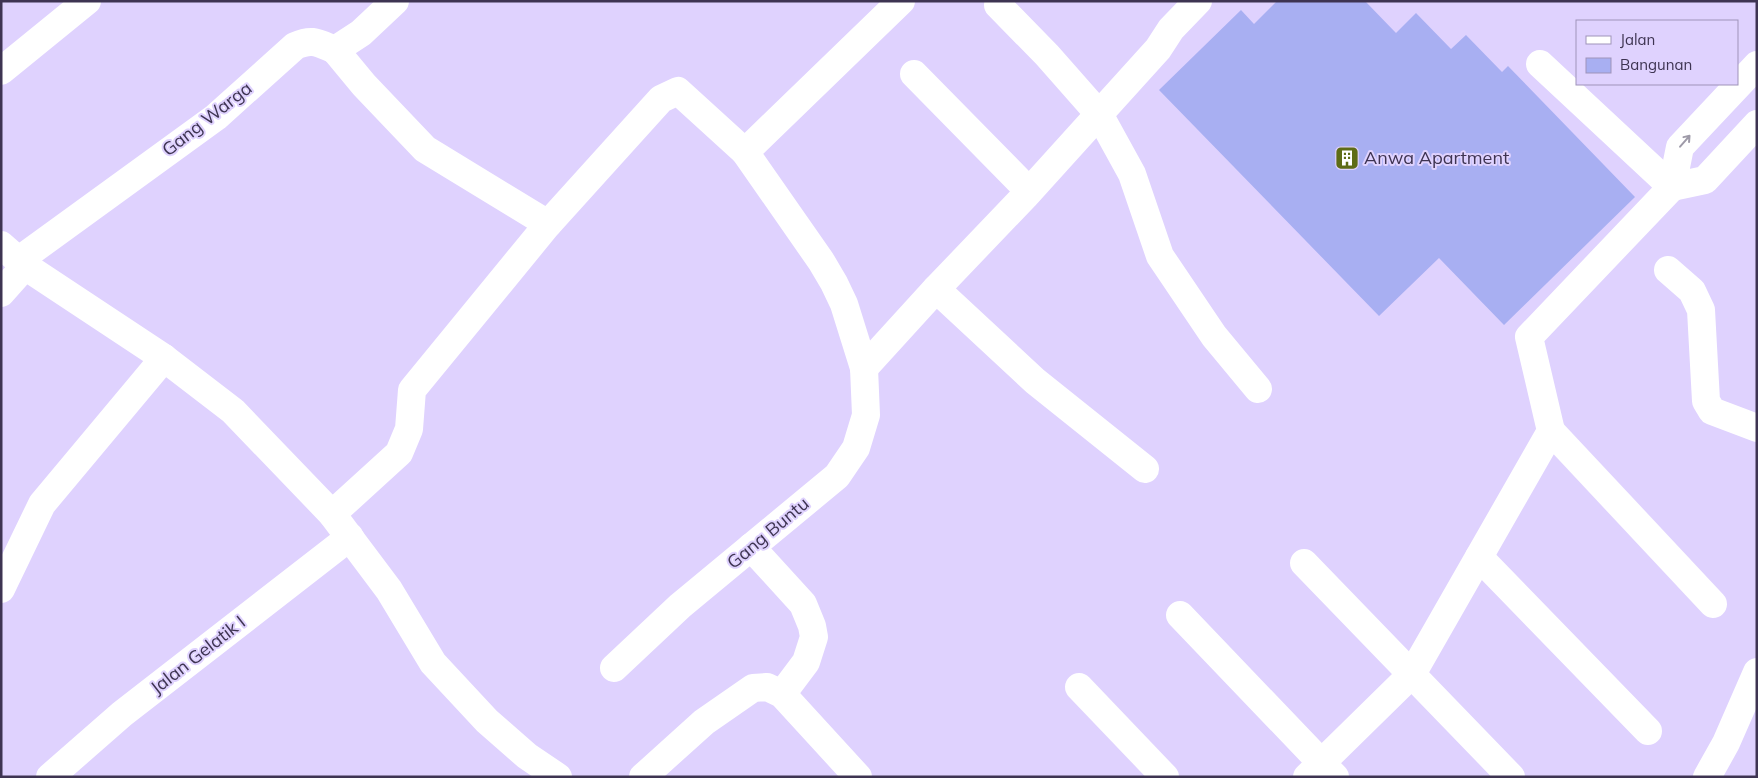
<svg xmlns="http://www.w3.org/2000/svg" width="1758" height="778" viewBox="0 0 1758 778" font-family="Mulish,sans-serif">
  <rect width="100%" height="100%" fill="#dfd2fe"/>
  <path fill="#a8aff2" d="M1277,1H1365L1396,33L1416,13L1451,49L1466,35L1502,72L1508,66L1635,197L1504,325L1439,258L1379,316L1159,90L1241,10L1254,24Z"/>
  <g fill="none" stroke-linecap="round" stroke-linejoin="round">
    <g stroke="#fff" stroke-width="28">
      <path d="M998,5L1047,55L1099,114L1132,174L1160,256L1214,336L1258,389"/>
      <path d="M335,50L364,85L425,149L548,224"/>
      <path d="M1757,65L1680,147L1672,187L1705,180L1757,124"/>
      <path d="M1,71L87,1"/>
      <path d="M914,74L1029,191"/>
      <path d="M745,152L901,1"/>
      <path d="M1,245L25,266L164,358L233,411L332,514L389,590L433,663L487,721L527,756L558,777"/>
      <path d="M19,260L216,117L295,46C313,38 318,43 335,50L361,33L395,1"/>
      <path d="M1668,270L1692,291L1701,310L1706,401L1712,411L1757,428"/>
      <path d="M936,289L1035,381L1145,469"/>
      <path d="M1,293L25,266"/>
      <path d="M864,368L936,289L1025,196L1158,49L1171,29L1198,1"/>
      <path d="M1551,431L1713,604"/>
      <path d="M332,514L399,453L409,429L412,390L548,224L661,99L678,91L745,152L821,261L834,283L844,304L864,368L866,415L856,448L837,476L680,606L614,668"/>
      <path d="M751,547L803,604L812,626L814,637L806,662L782,694"/>
      <path d="M1479,557L1648,731"/>
      <path d="M1304,563L1511,777"/>
      <path d="M1,589L42,504L164,358"/>
      <path d="M1180,615L1335,777"/>
      <path d="M1079,687L1165,777"/>
      <path d="M50,777L122,714L350,537"/>
      <path d="M643,777L704,722L753,688L767,687L782,694L858,777"/>
      <path d="M1307,777L1412,674L1551,431L1529,337L1672,187L1540,64"/>
      <path d="M1707,777L1726,743L1757,672"/>
    </g>
  </g>
  <defs><path id="oneway-shaft" d="M-6 0H5M1.5-3L5.5 0L1.5 3" fill="none" stroke-width="1.6" stroke-linecap="round" stroke-linejoin="round" transform="scale(1.25)"/></defs>
  <use stroke="#9e9aa8" href="#oneway-shaft" transform="translate(1685 141) rotate(-49)"/>
  <defs>
    <g id="building-square" transform="scale(1.25)"><rect x="-9" y="-9" width="18" height="18" rx="4" fill="#5e6c16" stroke="#dfd2fe"/><path d="M-4-6H4V6H1V3H-1V6H-4ZM-2.5-4.3h1.7v1.8h-1.7ZM.8-4.3h1.7v1.8H.8ZM-2.5-1h1.7V.8h-1.7ZM.8-1h1.7V.8H.8Z" fill="#fff"/></g>
  </defs>
  <g fill-rule="evenodd">
    <use href="#building-square" x="1347" y="158"/>
  </g>
  <g text-anchor="middle" stroke-width="4" stroke-linejoin="round" paint-order="stroke">
    <g font-size="18" fill="#3e3452" stroke="#dfd2fe">
      <text transform="translate(207 119) rotate(-38)" y="6">Gang Warga</text>
      <text transform="translate(768 533) rotate(-40)" y="6">Gang Buntu</text>
      <text transform="translate(198 655) rotate(-38)" y="6">Jalan Gelatik I</text>
    </g>
    <g font-size="18" fill="#3e3452" stroke="#dfd2fe" text-anchor="start">
      <text x="1364" y="164">Anwa Apartment</text>
    </g>
  </g>
  <rect width="1758" height="778" fill="none" stroke="#3e3452" stroke-width="5"/>
  <rect x="1576" y="20" width="162" height="65" fill="#dfd2fe" stroke="#9f93b9"/>
  <rect x="1586" y="36" width="25" height="8" fill="#ffffff" stroke="#9f93b9"/>
  <text x="1620" y="45" font-size="15" fill="#3e3452">Jalan</text>
  <rect x="1586" y="58" width="25" height="15" fill="#a8aff2" stroke="#9f93b9"/>
  <text x="1620" y="70" font-size="15" fill="#3e3452">Bangunan</text>
</svg>
